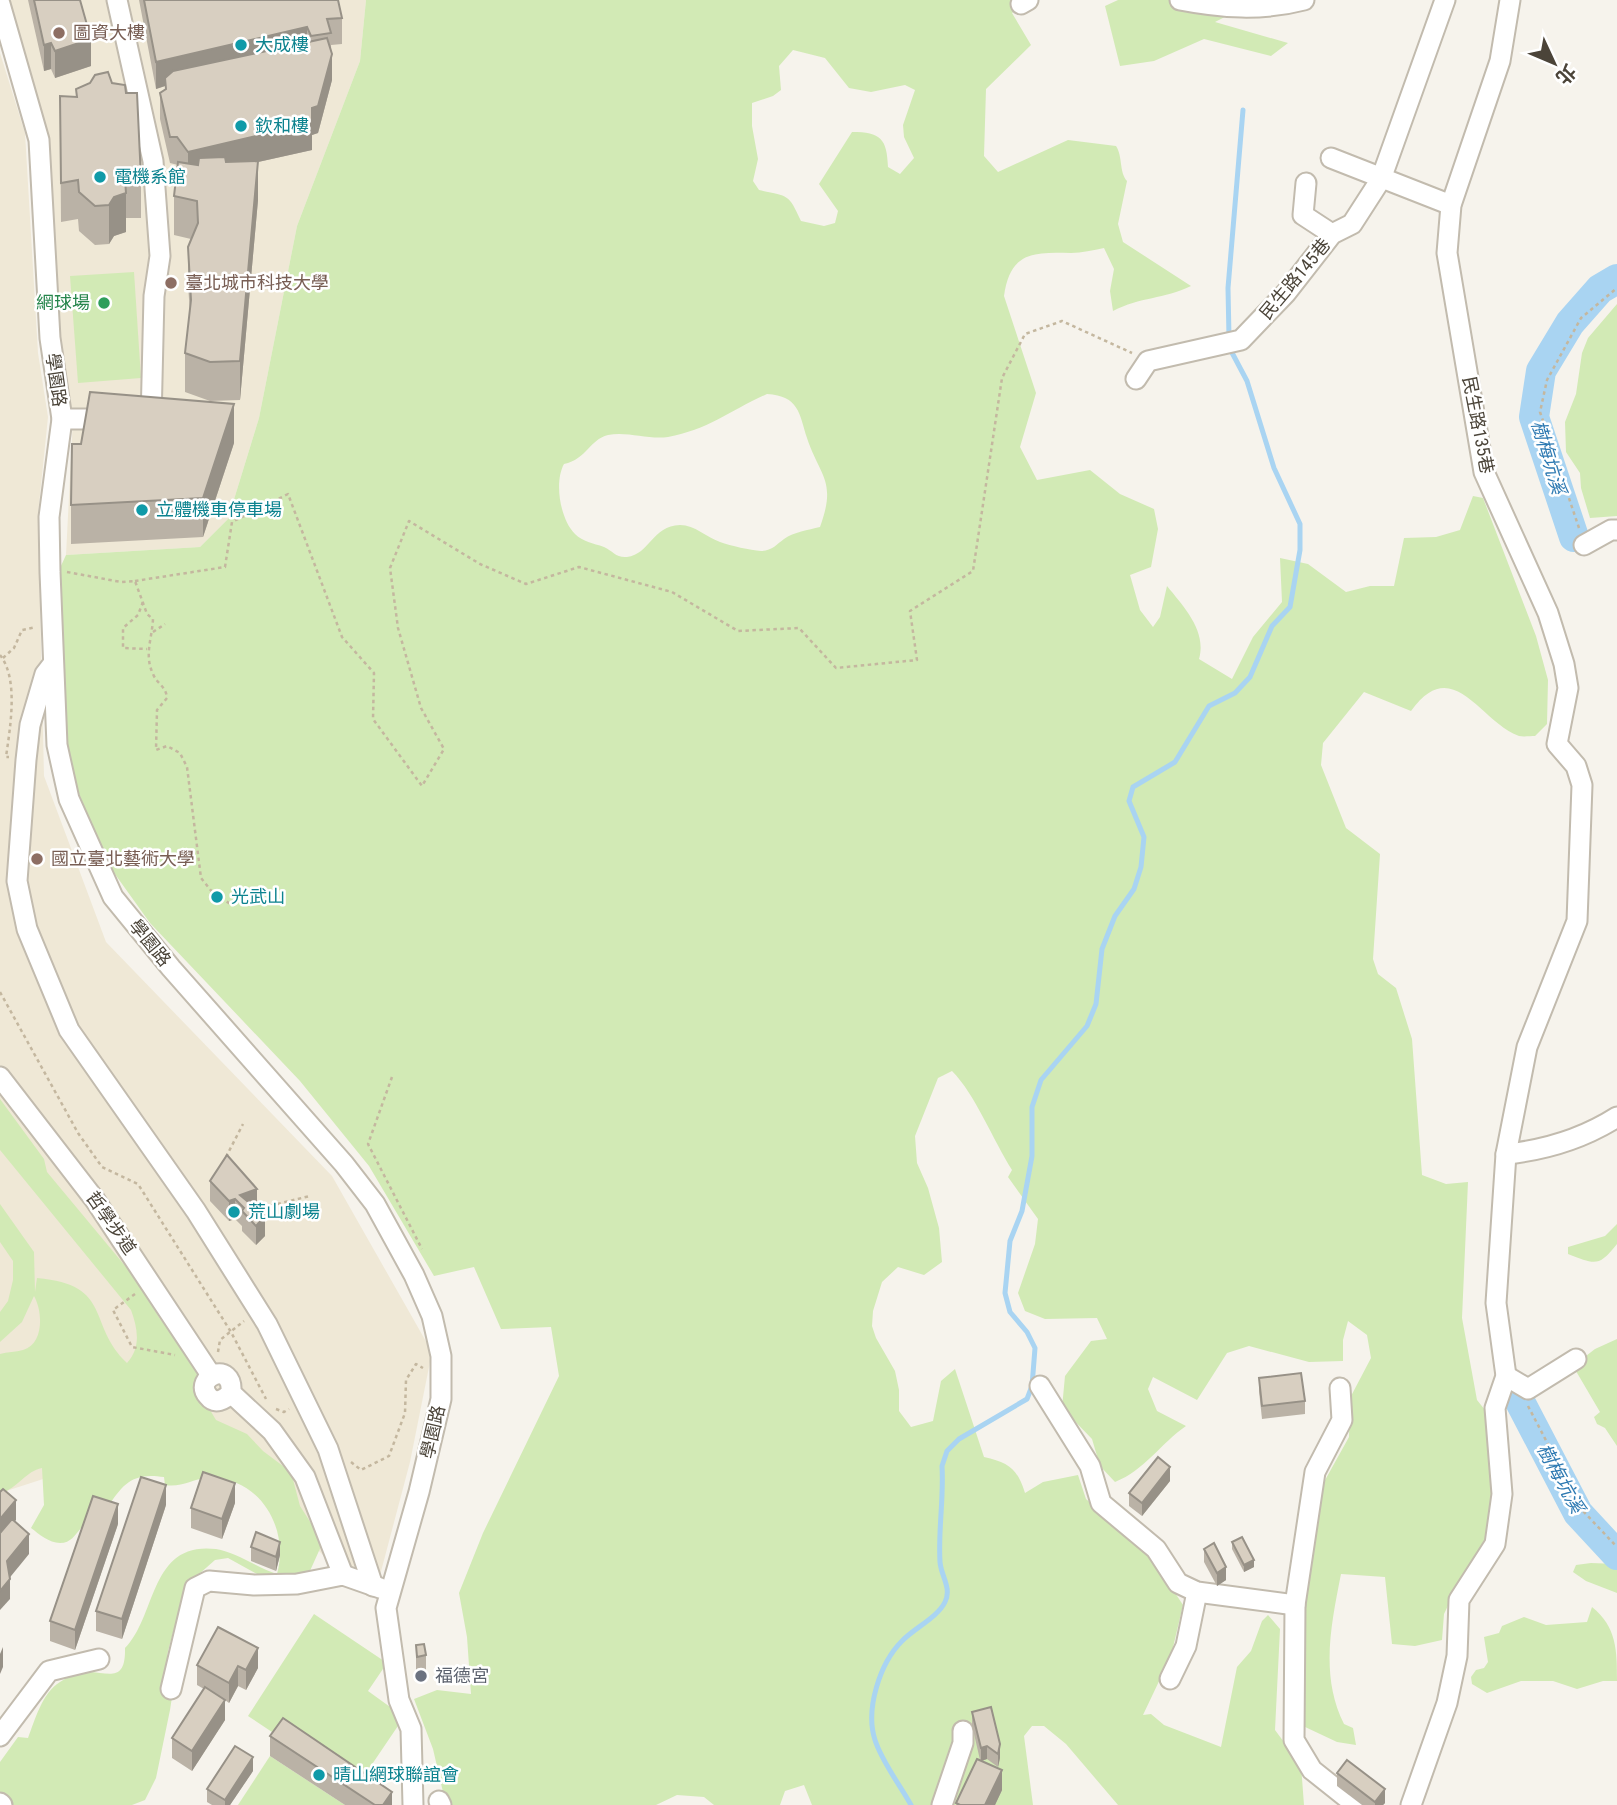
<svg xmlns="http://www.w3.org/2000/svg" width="1617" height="1805" viewBox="0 0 1617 1805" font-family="'Roboto Condensed','Noto Sans TC',sans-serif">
  <rect width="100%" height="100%" fill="#f6f3ec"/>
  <g fill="#efe8d6">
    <path d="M6,0H366L360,61L297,226L259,418L228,519L200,547L66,555L73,418L61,340L45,133Z"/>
    <path d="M0,53L25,133L38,353L48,417L38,514L44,776L106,942L332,1176L432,1352L410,1462L379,1579L326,1558L233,1466L108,1458L0,1493Z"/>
  </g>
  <g fill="#d2eab5" fill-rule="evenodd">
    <path d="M366,0H1030L1012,13L1031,45L986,89L984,156L998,172L1068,140L1116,146C1123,157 1119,172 1127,181L1118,224L1123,242L1191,286C1164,299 1140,297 1113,311L1110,291L1114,269L1104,248C1093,250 1082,253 1071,253C1035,252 1010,251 1004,296L1036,393L1020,447L1037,480L1090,470L1120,494L1154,509L1158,529L1151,567L1130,575L1140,610L1153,627L1160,617L1167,586C1184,607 1207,631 1199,659L1232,679L1253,637L1282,602L1280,558L1308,564L1346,592L1370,586H1394L1404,538L1436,537L1460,530L1473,496L1483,498L1536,636L1548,680L1547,724L1535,736C1531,736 1523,737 1519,736C1479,721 1453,653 1411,711L1364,692L1323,743L1321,765L1346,828L1380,854L1373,959L1378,974L1396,988L1412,1039L1422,1175L1446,1184L1468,1182L1462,1318L1477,1400L1501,1430L1502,1531L1456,1589L1444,1614L1442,1640L1415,1646L1392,1644L1385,1577L1341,1574C1331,1625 1320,1676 1344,1724L1353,1728L1356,1745L1337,1742L1303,1726V1597L1324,1482L1349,1437L1350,1398L1371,1358L1367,1335L1348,1321L1343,1340V1361L1309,1362L1249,1346L1227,1353L1197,1400L1153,1377L1148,1389L1157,1411L1186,1426C1160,1444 1145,1470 1115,1482L1100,1466L1092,1439L1062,1408L1065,1376L1091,1341L1107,1339L1097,1318L1045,1319L1025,1311L1018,1293L1035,1244L1038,1219L1008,1177L1012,1170C993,1140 975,1094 952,1071L938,1078L915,1136L917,1163L928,1188L939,1228L942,1262L924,1275L898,1267L882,1282L873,1311L872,1326L876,1338L895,1371L899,1390V1411L911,1427L933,1421L941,1381L955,1369L984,1457C1009,1463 1017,1468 1025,1493L1043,1482L1078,1475L1086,1499L1150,1555L1183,1605L1171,1656L1143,1715L1151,1714L1164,1725L1221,1747L1237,1667L1251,1651L1262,1621L1268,1615L1280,1629L1275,1730L1301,1765L1304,1805H1118L1066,1744L1044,1726H1032L1024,1736L1033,1805H812L804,1785L785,1791L780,1805H714L704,1797L677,1795L656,1805H446L433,1749L414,1699L437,1690L471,1694L467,1637L459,1593L483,1533L559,1376L551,1327L501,1329L474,1267L434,1276L369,1166L300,1081L150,923L107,863L65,759L54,581L66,555L200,547L228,519L259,418L297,226L360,61ZM793,50L825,58L849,88L871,92L905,85L915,90L903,125L904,137L914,158L900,174L888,167C887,139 881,132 852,132L819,184L838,211L835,223L824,226L801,221C788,192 788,197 759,190L753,181L758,159L752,126V103L773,96L781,90L779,66ZM767,394C799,396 799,413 807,438C820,477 837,480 820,527C808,530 794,532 784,539C777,544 772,551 761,551C750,550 731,546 720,542C706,537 695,525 680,525C652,526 650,554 627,557C616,558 613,551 604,547C593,543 583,542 575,534C560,519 554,482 564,464C587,459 589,440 608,435C627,431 649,440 668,437C708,430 731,410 767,394Z"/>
    <path d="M1118,0H1258L1215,22L1288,43L1271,56L1204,39L1154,61L1120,66L1105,6Z"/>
    <path d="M134,272L141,378L78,383L70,276Z"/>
    <path d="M1617,304V516L1590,518L1581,488L1580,473L1566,452L1565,422L1576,394L1582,353L1588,338Z"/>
    <path d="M0,1099L44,1159L47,1172L136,1279L160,1319L195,1359L210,1410L216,1420L247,1434L263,1451L291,1472L300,1506L323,1542L309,1573L268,1580L228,1558L215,1560L198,1575L180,1607L168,1651L164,1682L172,1697L170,1710L156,1778L145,1800L132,1805H13L0,1797V1762L18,1737L28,1738C35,1720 42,1693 60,1682C65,1679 73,1674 79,1673C102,1667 126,1689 125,1648C157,1616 149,1541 216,1549C236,1552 258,1568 277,1574C290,1528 259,1475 207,1478C192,1479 181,1488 165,1485L164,1477C132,1472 123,1484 107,1508C101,1516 88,1520 81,1528C75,1535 71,1543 60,1543C49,1543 39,1534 31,1528L44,1505L42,1468C26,1471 19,1487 0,1494V1354C7,1352 16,1352 23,1350C44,1344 43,1312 34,1296L22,1322L0,1342V1312L8,1301L13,1280V1261L0,1242V1204L34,1252L35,1292L37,1278C114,1285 86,1324 127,1363C141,1348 138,1329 131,1310L0,1150Z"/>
    <path d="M1617,1224V1244C1598,1268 1595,1264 1568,1254V1247L1605,1236Z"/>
    <path d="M1617,1339V1446L1605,1428L1597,1424L1594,1417L1600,1412L1573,1366L1595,1349Z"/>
    <path d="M1591,1563L1617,1564V1593L1586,1581L1573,1572L1576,1565Z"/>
    <path d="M1592,1607C1617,1627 1617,1651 1617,1681H1603L1577,1689L1553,1681H1521L1487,1693L1472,1684L1471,1677L1476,1670L1484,1668L1488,1662L1484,1637L1499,1633L1502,1626L1524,1617L1546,1625L1587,1622Z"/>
    <path d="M314,1614L387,1663L368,1691L404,1717L356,1788L248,1716Z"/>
    <path d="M270,1756L345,1805H238Z"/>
  </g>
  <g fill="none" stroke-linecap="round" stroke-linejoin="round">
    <g stroke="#a9d4f2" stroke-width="5">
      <path d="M1229,337L1228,288L1243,110"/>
      <path d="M911,1805C900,1785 882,1762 875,1740C865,1709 880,1663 902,1641C913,1629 938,1617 945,1602C952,1588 941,1576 940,1562C938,1530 944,1498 942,1466L947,1451L959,1439L1027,1399L1032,1386L1035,1348L1027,1332L1010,1312L1005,1293L1010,1241L1022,1211L1032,1156V1107L1041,1080L1087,1026L1096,1004L1102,949L1115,916L1134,889L1141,867L1144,837L1129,801L1133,787L1175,762L1209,706L1235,693L1250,677L1272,626L1290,607L1300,550V524L1274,468L1247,381L1229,347"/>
    </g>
    <g stroke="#a9d4f2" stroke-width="30">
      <path d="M1574,537L1534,417L1541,371L1570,323L1600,289L1617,279"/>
      <path d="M1516,1394L1578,1513L1617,1555"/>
    </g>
    <g stroke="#c2bbae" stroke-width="23">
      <g id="minor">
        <path d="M117,0L153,161L160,256L154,296L151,421"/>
        <path d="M1180,0C1221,8 1262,11 1304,0"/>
        <path d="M0,4L39,140L50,338L62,419L49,517L50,572L57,745L69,799L113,897L171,968L344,1164L375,1204L414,1275L432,1316L441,1356V1399L419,1492L386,1608L399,1700L411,1729L413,1805"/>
        <path d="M1021,4L1028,0"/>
        <path d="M1331,158L1451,205"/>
        <path d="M1306,183L1303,215L1332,234"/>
        <path d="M1136,379L1148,361L1241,340L1286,293L1332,234L1352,224L1381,179L1445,0"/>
        <path d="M62,419H110"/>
        <path d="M1584,545L1611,530H1617"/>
        <path d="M52,665L45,674L30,725L26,760L17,881L27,929L69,1030L196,1211L267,1324L328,1449L373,1586"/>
        <path d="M0,1077L95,1200L211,1375"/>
        <path d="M1506,1154C1545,1150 1584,1138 1617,1117"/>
        <path d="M1506,1376L1528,1389L1576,1359"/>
        <path d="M1040,1386L1090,1466L1101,1503L1156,1549L1178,1583L1197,1592L1295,1605"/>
        <path d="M1340,1388L1342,1420L1315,1472L1295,1605L1294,1740L1312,1770L1356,1805"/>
        <path d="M231,1393C224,1400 215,1405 208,1396C192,1377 234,1359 231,1393L272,1431L305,1477L343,1575"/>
        <path d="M1170,1679L1186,1646L1197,1592"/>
        <path d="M171,1689L195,1588L209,1581L254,1585L297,1584L343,1575L380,1588"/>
        <path d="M0,1736L49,1671L99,1659"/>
        <path d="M439,1801L441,1805"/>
        <path d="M0,1803L2,1805"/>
        <path d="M942,1805L963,1743V1731"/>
        <path d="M1411,1805L1447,1703L1457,1656L1459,1600L1495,1544L1502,1494L1495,1408L1506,1376L1496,1303L1506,1154L1527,1047L1577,921L1582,785L1576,766L1557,744L1568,688L1564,664L1548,613L1484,472L1447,253L1451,205L1500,61L1510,0"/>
      </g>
    </g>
    <g stroke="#c4b79f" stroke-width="2.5" stroke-dasharray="3.5 3.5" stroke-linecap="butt">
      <path d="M1579,528L1540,412L1547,380L1581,318L1617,288"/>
      <path d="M67,572L121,582L135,581L147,614L153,619C152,639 144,655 153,674C157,684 166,686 167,698L157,710L156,750L167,746L180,753L187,767L201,878L213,893L232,905"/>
      <path d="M135,581L225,567L232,522L288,494L342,637L374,673L373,719L422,786L444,749L421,708L398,628L390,568L409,521L480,564L526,584L579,567L672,592L738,631L799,628L836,668L917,660L910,611L973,571L1002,378L1025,334L1062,321L1132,353"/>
      <path d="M143,602L138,615L123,628V648L147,649"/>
      <path d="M153,632L165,624"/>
      <path d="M0,655C19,679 10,728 6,757H9"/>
      <path d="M3,658L14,648L22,630L36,627"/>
      <path d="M0,992L78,1133L102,1167L138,1184L231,1332L266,1399"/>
      <path d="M392,1077L368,1144L422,1249"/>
      <path d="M226,1157L243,1124"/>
      <path d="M257,1209L310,1196"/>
      <path d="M135,1294L113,1310L132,1347L175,1355"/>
      <path d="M218,1352L220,1340L244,1321"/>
      <path d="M1528,1406L1583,1511L1617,1547"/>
      <path d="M276,1409L284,1412L289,1409"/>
      <path d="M351,1462L361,1470L389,1456L405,1413L406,1380L416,1364L423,1368"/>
    </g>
    <use href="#minor" stroke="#fff" stroke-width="19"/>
  </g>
  <g fill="#bab2a6">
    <path d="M28,0H80L91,66L55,78L51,69L44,71Z"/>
    <path d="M139,0H338L342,18V44L331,45L332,80L318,133L312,135V150L258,162V200L240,400L210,401L185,392V353L190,313L188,285V247L191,239L174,235V196L178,165L170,163L160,119V93L165,90V86L156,89Z"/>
    <path d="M76,89L141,179V218H126V232L114,236L109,244L95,245L79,231L78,219L61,222L60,96L76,97Z"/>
    <path d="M234,443L203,537L71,544V505Z"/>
    <path d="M210,1181L256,1209L265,1236L256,1245L242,1231V1226L235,1219L229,1221L210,1201Z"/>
    <path d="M1259,1378L1305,1401V1414L1262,1419L1259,1391Z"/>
    <path d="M1170,1481L1142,1516L1129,1506V1493Z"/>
    <path d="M235,1503L222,1539L191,1528V1508Z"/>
    <path d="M166,1505L122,1639L96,1631V1611Z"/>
    <path d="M118,1524L75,1650L50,1641V1621Z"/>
    <path d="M1232,1542L1254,1567L1244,1572L1232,1549Z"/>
    <path d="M251,1547L280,1555L276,1571L251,1561Z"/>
    <path d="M1204,1549L1226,1580L1217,1586L1204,1562Z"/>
    <path d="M218,1627L258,1668L246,1690L238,1686L229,1703L225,1700V1720L192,1771L172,1758V1738L204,1689L197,1685V1665Z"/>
    <path d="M416,1645L426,1655V1682L417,1683L416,1671Z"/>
    <path d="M972,1712L1000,1758L998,1767L987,1759L982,1761L1002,1790L995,1805H956L980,1760L972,1725Z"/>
    <path d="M270,1736L392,1805H345L270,1756Z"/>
    <path d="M253,1771L230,1805H212L207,1802V1789Z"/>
    <path d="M1337,1773L1385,1803L1383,1805H1362L1337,1786Z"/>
  </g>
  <g fill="#979187">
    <path d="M307,27V53L165,78V86L156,89V62Z"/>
    <path d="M91,39V66L55,78V51Z"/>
    <path d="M51,43V69L44,71V45Z"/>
    <path d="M332,54V80L318,133L312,135V150L258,162V200L240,400V361L258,162L188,179V152Z"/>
    <path d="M126,193V232L114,236L109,244V205L114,197Z"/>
    <path d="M234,404V443L203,537V498Z"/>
    <path d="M257,1189V1209L244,1208L240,1195Z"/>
    <path d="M235,1199V1219L229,1221V1201Z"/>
    <path d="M265,1216V1236L256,1245V1226Z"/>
    <path d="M1170,1467V1481L1142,1516V1503Z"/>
    <path d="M235,1483V1503L222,1539V1519Z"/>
    <path d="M166,1485V1505L122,1639V1619Z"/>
    <path d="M16,1500V1520L0,1539V1519Z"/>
    <path d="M118,1504V1524L75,1650V1630Z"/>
    <path d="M29,1534V1554L7,1581V1561Z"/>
    <path d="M280,1542V1555L276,1571V1557Z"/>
    <path d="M1254,1560V1567L1244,1572V1565Z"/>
    <path d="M1226,1567V1580L1217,1586V1573Z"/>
    <path d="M10,1579V1599L0,1610V1591Z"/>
    <path d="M3,1647V1667L0,1674V1654Z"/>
    <path d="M258,1648V1668L246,1690V1670Z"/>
    <path d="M238,1666V1686L229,1703V1683Z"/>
    <path d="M225,1700V1720L192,1771V1751Z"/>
    <path d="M1000,1744V1758L998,1767V1754Z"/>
    <path d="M987,1746V1759L981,1761V1748Z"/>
    <path d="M253,1757V1771L230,1805H225V1800Z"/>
    <path d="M1002,1770V1790L995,1805H985Z"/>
    <path d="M1385,1789V1803L1383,1805H1375V1802Z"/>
    <path d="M392,1792V1805H383Z"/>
  </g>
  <g fill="#d8cfc1" stroke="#979187" stroke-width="2">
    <path d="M34,0H80L91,39L55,51L51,43L44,45Z"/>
    <path d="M144,0H338L342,18L327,19L331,33L311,36L307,27L156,62Z"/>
    <path d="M327,38L332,54L318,106L312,108V123L188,152L177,137H170L160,93L166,89L165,78L173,71Z"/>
    <path d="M108,72L112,83L125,85L126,93H137L141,179H125L126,193L114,197L109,205L95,206L79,192L78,180L61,183L60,96L77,97L76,89L90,83L95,75Z"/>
    <path d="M225,157L226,162L258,161L240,361L210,362L185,353L191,300L188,247L198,223L197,201L174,196L178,162L198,165L199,158Z"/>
    <path d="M90,392L234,404L203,498L71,505L72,444H81Z"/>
    <path d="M227,1155L257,1189L240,1195L265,1216L256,1226L242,1211L244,1208L235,1199L229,1201L210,1181Z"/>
    <path d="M1301,1373L1305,1401L1262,1406L1259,1378Z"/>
    <path d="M1158,1457L1170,1467L1142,1503L1129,1493Z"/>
    <path d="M203,1472L235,1483L222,1519L191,1508Z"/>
    <path d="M141,1477L166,1485L122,1619L96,1611Z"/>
    <path d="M3,1489L16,1500L0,1519V1492Z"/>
    <path d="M93,1496L118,1504L75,1630L50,1621Z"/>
    <path d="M12,1519L29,1534L7,1561L10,1579L0,1591V1533Z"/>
    <path d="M256,1532L280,1542L276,1557L251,1547Z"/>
    <path d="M1242,1537L1254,1560L1244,1565L1232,1542Z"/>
    <path d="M1214,1543L1226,1567L1217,1573L1204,1549Z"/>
    <path d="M218,1627L258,1648L246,1670L238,1666L229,1683L197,1665Z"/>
    <path d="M424,1644L426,1655L417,1657L416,1645Z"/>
    <path d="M205,1687L225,1700L192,1751L172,1738Z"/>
    <path d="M991,1707L1000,1744L998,1754L987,1746L981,1748L972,1712Z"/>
    <path d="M283,1718L392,1792L383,1805H375L270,1736Z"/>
    <path d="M235,1746L253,1757L225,1800L207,1789Z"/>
    <path d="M977,1759L1002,1770L985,1805H960L956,1803Z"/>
    <path d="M1347,1760L1385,1789L1375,1802L1337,1773Z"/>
  </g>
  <g fill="#8d6e63" stroke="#fff" stroke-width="2.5">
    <circle cx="59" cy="33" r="7"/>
    <circle cx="171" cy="283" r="7"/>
    <circle cx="37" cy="859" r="7"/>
  </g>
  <g fill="#0f9aa8" stroke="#fff" stroke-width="2.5">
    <circle cx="241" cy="45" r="7"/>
    <circle cx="241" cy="126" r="7"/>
    <circle cx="100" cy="177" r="7"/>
    <circle cx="142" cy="510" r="7"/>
    <circle cx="217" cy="897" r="7"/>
    <circle cx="234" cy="1212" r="7"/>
    <circle cx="319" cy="1775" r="7"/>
  </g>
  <circle fill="#2e9e5b" stroke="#fff" stroke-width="2.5" cx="104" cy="303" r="7"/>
  <circle fill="#6b7280" stroke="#fff" stroke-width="2.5" cx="421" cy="1676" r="7"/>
  <g text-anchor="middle" stroke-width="5" stroke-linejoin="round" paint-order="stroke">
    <g font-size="18" fill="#785e54" stroke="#fff" text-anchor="start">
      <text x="73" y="39">圖資大樓</text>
      <text x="185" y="289">臺北城市科技大學</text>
      <text x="51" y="865">國立臺北藝術大學</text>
    </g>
    <g font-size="18" fill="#0d838f" stroke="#fff" text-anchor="start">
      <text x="255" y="51">大成樓</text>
      <text x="255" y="132">欽和樓</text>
      <text x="114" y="183">電機系館</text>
      <text x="156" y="516">立體機車停車場</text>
      <text x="231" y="903">光武山</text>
      <text x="248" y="1218">荒山劇場</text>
      <text x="333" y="1781">晴山網球聯誼會</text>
    </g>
    <g font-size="18" fill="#4b4439" stroke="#fff">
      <text transform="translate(1295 279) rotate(-50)" y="6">民生路145巷</text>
      <text transform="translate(56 380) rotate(82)" y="6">學園路</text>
      <text transform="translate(1478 425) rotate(79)" y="6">民生路135巷</text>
      <text transform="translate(150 943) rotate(51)" y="6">學園路</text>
      <text transform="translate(111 1223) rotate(55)" y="6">哲學步道</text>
      <text transform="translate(433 1432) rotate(-77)" y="6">學園路</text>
    </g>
    <g font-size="18" fill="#27864d" stroke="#fff" text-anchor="end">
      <text x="90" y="309">網球場</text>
    </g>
    <g font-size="18" fill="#5b616d" stroke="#fff" text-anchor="start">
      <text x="435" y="1682">福德宮</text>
    </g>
    <g font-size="19" font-style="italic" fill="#2e7ab2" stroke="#fff">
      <text transform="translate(1549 457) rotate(73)" y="7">樹梅坑溪</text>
      <text transform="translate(1561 1478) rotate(61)" y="7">樹梅坑溪</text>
    </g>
  </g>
  <g transform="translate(1554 63) rotate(134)" stroke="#ffffff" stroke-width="5" paint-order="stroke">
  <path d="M0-5L12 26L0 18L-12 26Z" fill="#4b4439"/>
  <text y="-10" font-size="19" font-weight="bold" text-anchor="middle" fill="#4b4439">北</text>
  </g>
</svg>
